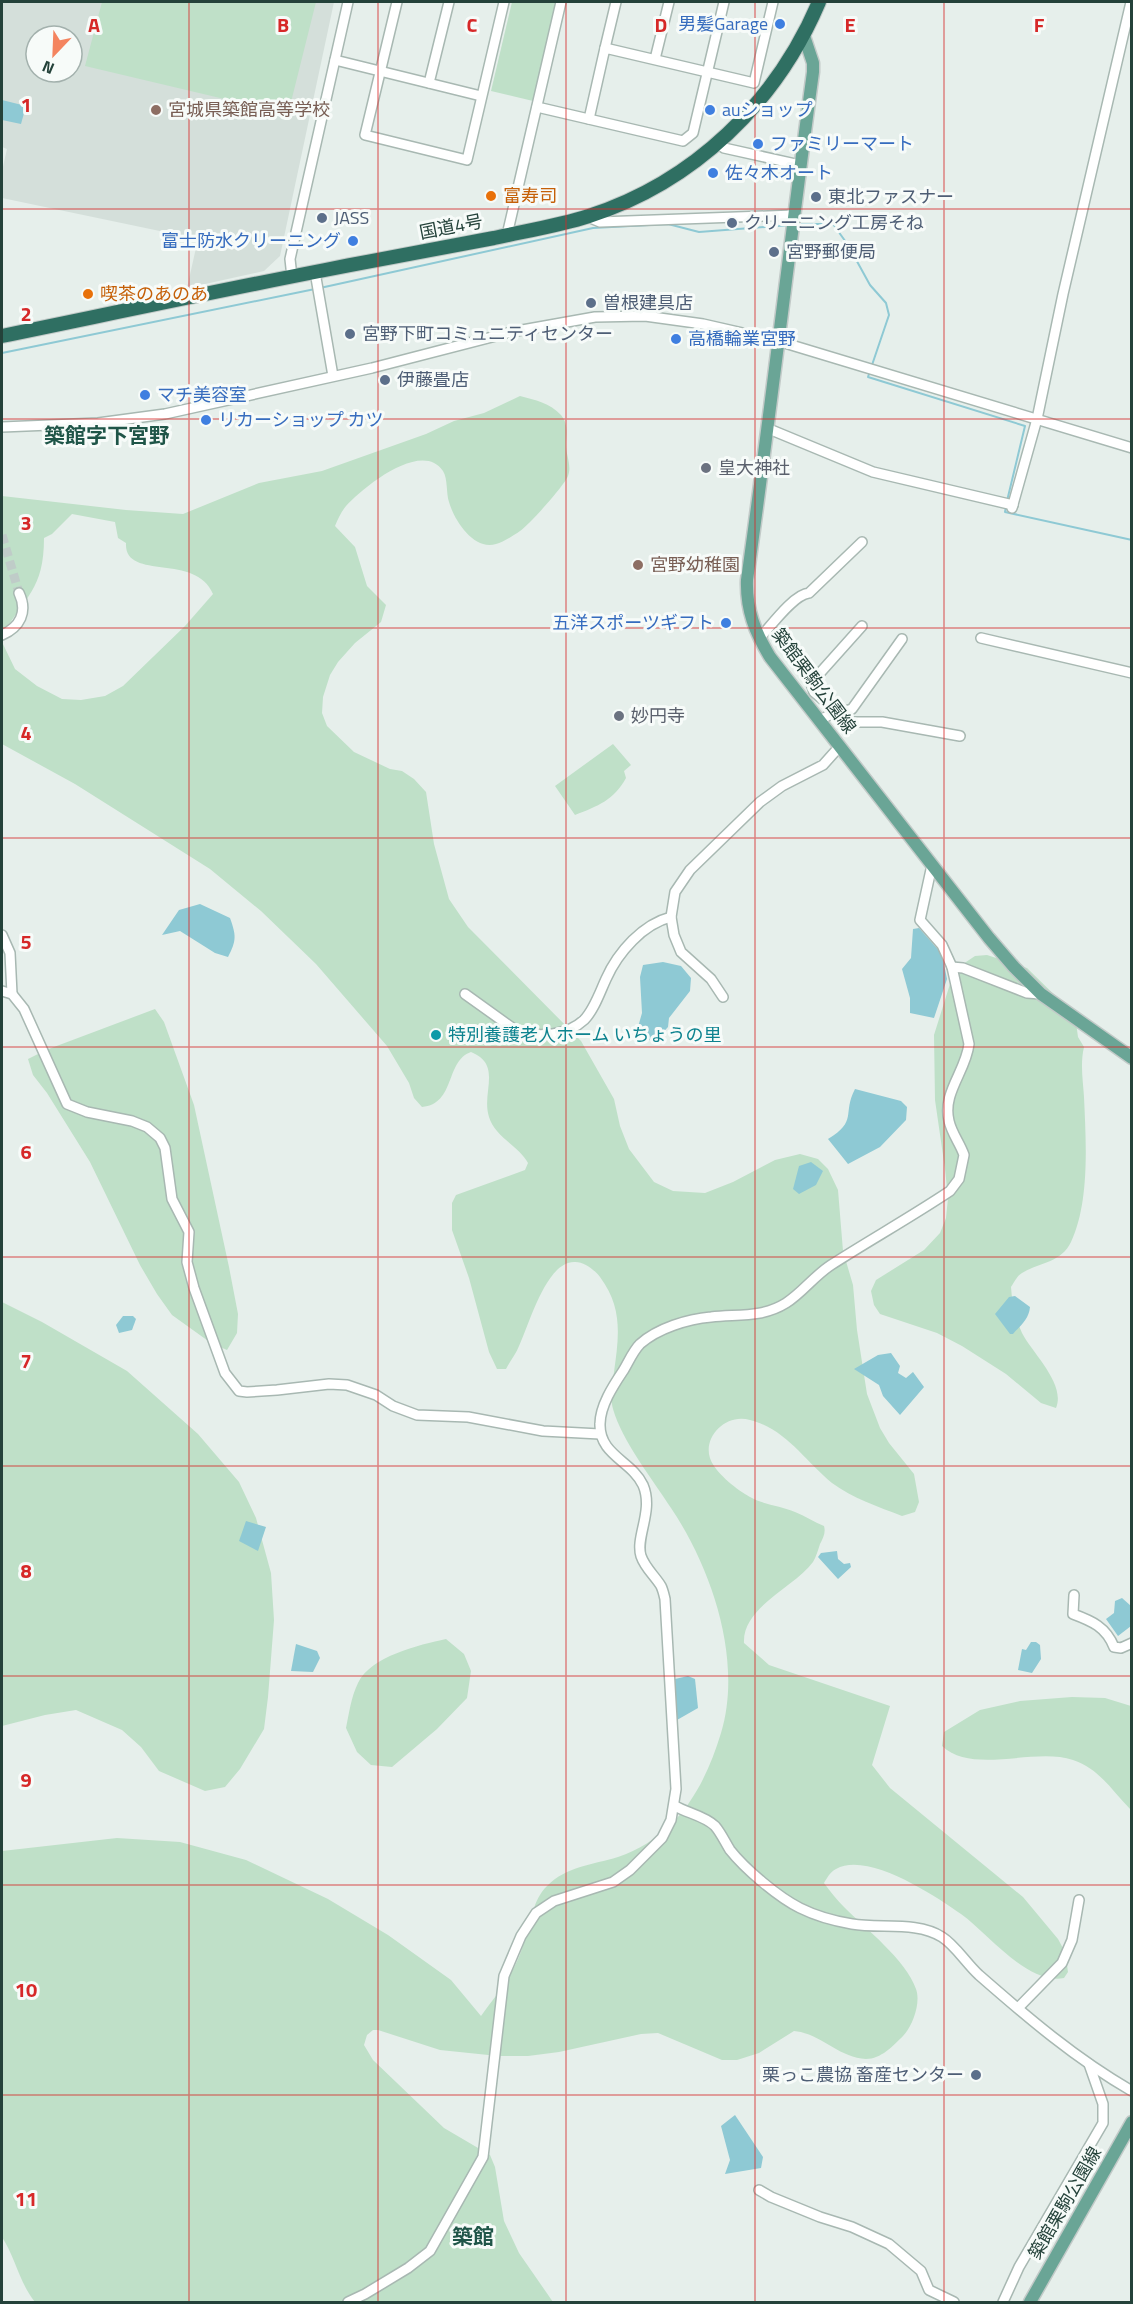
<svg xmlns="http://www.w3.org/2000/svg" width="1133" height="2304" viewBox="0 0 1133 2304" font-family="'Titillium Web','Noto Sans JP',sans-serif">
  <rect width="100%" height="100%" fill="#e6efeb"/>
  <path fill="#d4dfda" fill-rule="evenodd" d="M2,2H334L280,256L264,271L187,288L198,239L2,198V171L7,149L2,147ZM36,36H72V72H36Z"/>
  <g fill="#bfe0c8">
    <path d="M102,2H316L288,114L85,66Z"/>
    <path d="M512,2H556L533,101L491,91Z"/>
    <path d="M520,396C535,400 550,403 561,415C569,425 566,434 566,445C566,455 572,466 568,476C564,486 529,525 520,531C513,536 503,542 496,544C474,551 454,520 449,502C446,493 448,479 443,471C422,439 362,488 346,506C341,512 338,519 335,526L355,547L367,586L386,605L381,622L355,643L338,662L330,675L323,697L322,713L327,726L354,752L390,769L402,771L414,779L426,792L434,844L449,899L468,927L581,1041L614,1099L620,1126L629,1149L654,1182L673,1191L705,1193L733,1182L775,1160L800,1154L818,1159L828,1169L838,1190L843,1251L853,1285L857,1330L867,1394L880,1428L889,1443L914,1474L919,1502L915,1512L902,1516C879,1507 852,1498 832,1483C805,1461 786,1429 750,1420C724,1412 697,1442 714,1466C721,1477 740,1492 752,1498C765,1505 782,1506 795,1512C805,1516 814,1522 824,1526C826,1533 823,1538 820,1544C818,1550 816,1557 813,1562C795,1587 742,1607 744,1643L769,1665L890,1706L872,1765L890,1788L1023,1897L1058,1939L1065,1952L1068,1972L1064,1978C1027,1985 989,1934 961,1914C935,1896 868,1851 836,1869C830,1872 827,1878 824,1883C830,1891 837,1900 844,1907C866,1929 906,1960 916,1989C921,2002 913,2026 903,2036C893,2046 881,2059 866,2059C839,2058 820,2033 794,2031L759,2053L737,2060H722L658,2033L641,2034L559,2052L528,2056H498L440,2050L378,2030H373L367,2035L364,2045L373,2060L444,2128L490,2155L495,2167L504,2221L519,2253L553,2302H35C20,2284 15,2257 2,2237V1851L117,1838L180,1842L246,1860L328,1899L388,1935L451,1980L481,2016C491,2002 503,1988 511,1973C517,1963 522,1950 525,1939C532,1921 532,1901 547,1886C567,1866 592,1865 618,1857C676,1837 704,1789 721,1733C743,1660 712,1569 671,1508C653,1480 622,1441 613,1409C610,1398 612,1384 614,1372C619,1336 623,1308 600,1277C595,1270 583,1261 574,1262C546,1262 529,1325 519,1346C516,1354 510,1361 506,1369H497L489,1352L469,1278L452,1230V1203L456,1195L525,1170L528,1163C519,1146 495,1137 489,1117C481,1092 503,1065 471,1052C445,1061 456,1104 422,1107L414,1098L409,1083L387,1046L316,964L261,911L210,869L75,784L2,744V642L15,669L37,686L62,699L81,700L105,696L123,686L185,626L213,594C196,552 124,582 126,543L118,538L115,522L72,514L52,534L44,538C44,590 25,596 2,636V496L126,510L183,514L259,483L322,471L426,434L454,421L484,413Z"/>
    <path d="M613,744L631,765L624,771L626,778C614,800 598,806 575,815L555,786Z"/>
    <path d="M987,955L1027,968L1075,1015L1078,1037L1084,1047C1080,1064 1083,1080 1084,1097C1086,1141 1090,1202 1071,1242C1061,1263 1040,1262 1022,1273C1017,1276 1014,1282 1011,1287C1012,1303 1015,1318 1022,1333C1033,1354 1066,1384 1056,1408L1041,1403L1006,1374L962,1346L937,1333L880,1314L874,1305L871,1291L876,1280L924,1250L940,1233L946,1218L948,1198L945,1169L935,1100L934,1035L950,984L956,973L963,964L975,956Z"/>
    <path d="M155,1009L164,1022L194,1105L229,1267L238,1314L237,1333L227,1350L211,1343L172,1315L157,1294L140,1265L90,1162L47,1093L33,1075L28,1059L46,1050Z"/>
    <path d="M2,1302L42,1322L127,1371L198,1434L239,1482L256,1518L271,1573L274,1620L268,1697L264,1729L240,1769L225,1787L205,1791L159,1771L141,1747L122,1730L76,1710L45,1715L2,1726Z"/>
    <path d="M446,1639L464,1654L471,1671L467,1698L437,1729L392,1767L371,1765L357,1752L346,1728C349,1714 351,1697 358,1683C371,1656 419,1645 446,1639Z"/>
    <path d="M1072,1697L1105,1698L1131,1706V1810C1112,1791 1100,1769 1073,1760C1034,1747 973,1775 942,1746L944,1732L980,1710L1020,1701Z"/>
  </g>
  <g fill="#8ec9d4">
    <path d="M2,100L26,106L21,124L2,120Z"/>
    <path d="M200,904L230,918C236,935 237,940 228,957L215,953L180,931L162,935L179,910Z"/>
    <path d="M919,928L942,954L947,979L934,1018L910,1013V998L902,969L911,958L913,929Z"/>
    <path d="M663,962L681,966L691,978L690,991L669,1018L668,1027L654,1042L636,1034L642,1013L640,977L643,965Z"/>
    <path d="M855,1089L901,1101L907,1107L906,1120L880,1147L848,1164L828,1139C858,1121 842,1114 855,1089Z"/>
    <path d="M811,1162L823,1171L816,1185L799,1194L793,1189L799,1166Z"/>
    <path d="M1015,1296L1030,1307C1029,1319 1021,1325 1013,1334H1010L995,1314L1009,1297Z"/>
    <path d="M123,1316H133L136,1319L132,1330L119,1333L116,1325Z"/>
    <path d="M891,1353L900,1366L898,1373L906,1378L913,1372L924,1387L900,1415L883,1396L879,1385L854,1369L878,1355Z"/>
    <path d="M246,1521L266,1527L258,1551L239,1541Z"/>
    <path d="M837,1551L838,1559L844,1564L850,1563L851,1567L838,1579L818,1557L821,1553Z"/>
    <path d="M1122,1598L1131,1606V1626L1118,1636L1106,1619L1114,1613L1115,1601Z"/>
    <path d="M1031,1642H1036L1040,1645L1041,1659L1032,1673L1018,1670L1022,1649L1026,1650Z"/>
    <path d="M296,1644L317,1651L320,1658L313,1672L291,1671Z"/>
    <path d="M688,1676L695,1679L698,1708L677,1720L675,1679Z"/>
    <path d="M735,2115L763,2157L761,2168L725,2174L730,2160L721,2126Z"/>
  </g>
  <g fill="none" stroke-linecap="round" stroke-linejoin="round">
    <g stroke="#8ec9d4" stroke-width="2">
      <path d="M798,224H833L848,245L870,285L886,303L889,315L872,365"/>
      <path d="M320,288L593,228L668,224L699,232L790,225"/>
      <path d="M2,353L315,289"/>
      <path d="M870,371L868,377L1025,426L1007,501"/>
      <path d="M1006,507L1005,512L1132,540"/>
    </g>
    <path stroke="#bfccc8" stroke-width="9" stroke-dasharray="9 4.5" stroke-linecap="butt" d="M2,535L19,593"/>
    <g stroke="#a8b8b2" stroke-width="12">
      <g id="minor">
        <path d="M397,2L365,135L467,160L504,2"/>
        <path d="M605,48L616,2"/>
        <path d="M655,59L669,2"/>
        <path d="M335,60L481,96"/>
        <path d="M429,83L449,2"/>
        <path d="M537,107L683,141L693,133L724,2"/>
        <path d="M589,119L605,48L754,83L773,2"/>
        <path d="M718,144L724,148L800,165"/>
        <path d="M588,217L600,222L794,215"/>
        <path d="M507,235L561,2"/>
        <path d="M315,272L333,376"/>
        <path d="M292,277L290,259L348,2"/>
        <path d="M2,427L98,423L165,414L372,368L511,332L595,317L645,316L703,324L778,341L1132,448"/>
        <path d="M769,429L873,472L1013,505"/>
        <path d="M1012,508L1037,419L1063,294L1131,2"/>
        <path d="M2,635C20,627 28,612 19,593"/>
        <path d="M981,638L1132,673"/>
        <path d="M759,639C770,627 794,594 809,593L862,542"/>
        <path d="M837,711L814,692L811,683L862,626"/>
        <path d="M842,712L845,722H882L960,736"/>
        <path d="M820,720L837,711L842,712L852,709L902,639"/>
        <path d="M2,935L10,953L12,994"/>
        <path d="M952,967L963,968L1027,993L1041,994"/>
        <path d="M2,991L12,994L24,1009L67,1104L87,1112L132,1121L147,1127L160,1138L165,1148L172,1199L189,1232L187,1262L194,1288L225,1373L239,1391L247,1392L277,1390L329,1384L347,1385L376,1395L393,1406L417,1415L468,1417L543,1431L600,1434"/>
        <path d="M465,994L518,1032C539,1037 567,1036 584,1020C594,1010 600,992 606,979C618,952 643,924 671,917"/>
        <path d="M723,997L711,979L681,952L674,935L671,917L675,892L690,870L760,802L782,786L823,765L840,746"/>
        <path d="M1074,1595L1073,1614C1092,1621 1106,1627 1114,1647L1121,1648L1132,1643"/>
        <path d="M675,1806C687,1813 705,1816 715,1826C721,1833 725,1842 730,1850C745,1869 778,1897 800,1908C816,1916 834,1921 852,1924C880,1929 917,1921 942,1937C955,1945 966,1963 979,1975C1027,2017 1076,2059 1132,2091"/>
        <path d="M1018,2008L1062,1963L1072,1940L1079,1900"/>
        <path d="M759,2190L771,2197L820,2217L852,2227L889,2244L921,2271L929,2290L954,2302"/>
        <path d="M348,2302L365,2294L408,2268L430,2251L483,2157L504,1976L521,1936L536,1913L554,1901L613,1882L630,1870L662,1838L671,1820L676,1789L665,1599C664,1595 663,1590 661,1586C655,1576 645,1568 641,1556C635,1537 654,1511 643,1485C632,1461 599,1455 600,1424C600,1406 613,1386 623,1371C628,1363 633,1351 640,1344C658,1328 688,1319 711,1317C738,1314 762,1318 786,1303C802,1293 814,1276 831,1265C870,1240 911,1217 950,1191L959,1179L964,1155C960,1143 952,1134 949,1121C942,1093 966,1071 969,1044L952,967L942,945L920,920L932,865"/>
        <path d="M1003,2302L1019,2267L1103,2123V2104L1089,2064"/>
      </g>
    </g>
    <g stroke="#c2cac8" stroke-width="15">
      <g id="major">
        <path d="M804,36L813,63V72C790,241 771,411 747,580C746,610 755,632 770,657L989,938L1014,967L1041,994L1132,1058"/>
        <path d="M1030,2302L1132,2122"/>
      </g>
    </g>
    <g stroke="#c2cac8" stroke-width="16">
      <path id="highway" d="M2,336C109,314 217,291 325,270C381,259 437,249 494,238C525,231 558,226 589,216C694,182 776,103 819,2"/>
    </g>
    <use href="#minor" stroke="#fff" stroke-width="9"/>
    <use href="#major" stroke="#6aa596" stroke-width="12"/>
    <use href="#highway" stroke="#2f6f62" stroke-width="14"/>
  </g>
  <path fill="none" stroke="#d62828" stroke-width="1.5" stroke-opacity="0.55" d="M189,2V2302M378,2V2302M566,2V2302M755,2V2302M944,2V2302M2,209H1132M2,419H1132M2,628H1132M2,838H1132M2,1047H1132M2,1257H1132M2,1466H1132M2,1676H1132M2,1885H1132M2,2095H1132"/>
  <g fill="#3f7fe0" stroke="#f7fbf9" stroke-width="2">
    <circle cx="780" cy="24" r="6"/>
    <circle cx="710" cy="110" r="6"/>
    <circle cx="758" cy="144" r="6"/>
    <circle cx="713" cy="173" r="6"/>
    <circle cx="353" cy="241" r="6"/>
    <circle cx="676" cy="339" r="6"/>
    <circle cx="145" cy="395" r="6"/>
    <circle cx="206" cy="420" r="6"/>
    <circle cx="726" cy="623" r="6"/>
  </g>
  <g fill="#8d6e63" stroke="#f7fbf9" stroke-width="2">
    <circle cx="156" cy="110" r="6"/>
    <circle cx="638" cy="565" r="6"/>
  </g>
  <g fill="#e8710a" stroke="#f7fbf9" stroke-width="2">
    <circle cx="491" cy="196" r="6"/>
    <circle cx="88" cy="294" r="6"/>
  </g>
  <g fill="#5c6f8a" stroke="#f7fbf9" stroke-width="2">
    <circle cx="816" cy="197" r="6"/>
    <circle cx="322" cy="218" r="6"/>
    <circle cx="732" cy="223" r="6"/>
    <circle cx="774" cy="252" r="6"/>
    <circle cx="591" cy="303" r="6"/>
    <circle cx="350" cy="334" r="6"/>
    <circle cx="385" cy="380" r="6"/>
    <circle cx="976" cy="2075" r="6"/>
  </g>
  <g fill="#6b7280" stroke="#f7fbf9" stroke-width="2">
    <circle cx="706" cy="468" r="6"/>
    <circle cx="619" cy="716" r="6"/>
  </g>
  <circle fill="#0f9aa8" stroke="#f7fbf9" stroke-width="2" cx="436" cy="1035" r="6"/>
  <g text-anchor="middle" stroke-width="6" stroke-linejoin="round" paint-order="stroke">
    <g font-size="18" fill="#366cbe" stroke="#f7fbf9" text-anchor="start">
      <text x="768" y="30" text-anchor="end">男髪Garage</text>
      <text x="722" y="116">auショップ</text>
      <text x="770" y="150">ファミリーマート</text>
      <text x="725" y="179">佐々木オート</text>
      <text x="341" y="247" text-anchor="end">富士防水クリーニング</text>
      <text x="688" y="345">高橋輪業宮野</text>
      <text x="157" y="401">マチ美容室</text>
      <text x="218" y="426">リカーショップ カツ</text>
      <text x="714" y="629" text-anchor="end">五洋スポーツギフト</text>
    </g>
    <g font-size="18" fill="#785e54" stroke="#f7fbf9" text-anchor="start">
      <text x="168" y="116">宮城県築館高等学校</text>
      <text x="650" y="571">宮野幼稚園</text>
    </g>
    <g font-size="18" fill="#c56008" stroke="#f7fbf9" text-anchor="start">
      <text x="503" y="202">富寿司</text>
      <text x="100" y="300">喫茶のあのあ</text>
    </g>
    <g font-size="18" fill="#4e5e75" stroke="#f7fbf9" text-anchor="start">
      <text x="828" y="203">東北ファスナー</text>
      <text x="334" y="224">JASS</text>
      <text x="744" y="229">クリーニング工房そね</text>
      <text x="786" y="258">宮野郵便局</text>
      <text x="603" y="309">曽根建具店</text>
      <text x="362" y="340">宮野下町コミュニティセンター</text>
      <text x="397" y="386">伊藤畳店</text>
      <text x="964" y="2081" text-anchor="end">栗っこ農協 畜産センター</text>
    </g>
    <g font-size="18" fill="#24423a" stroke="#f7fbf9">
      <text transform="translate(451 227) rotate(-11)" y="6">国道4号</text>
      <text transform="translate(814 681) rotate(53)" y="6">築館栗駒公園線</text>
      <text transform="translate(1065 2203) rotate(-60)" y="6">築館栗駒公園線</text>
    </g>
    <g font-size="18" fill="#5b616d" stroke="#f7fbf9" text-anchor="start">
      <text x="718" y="474">皇大神社</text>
      <text x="631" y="722">妙円寺</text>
    </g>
    <g font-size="18" fill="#0d838f" stroke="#f7fbf9" text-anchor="start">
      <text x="448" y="1041">特別養護老人ホーム いちょうの里</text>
    </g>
    <g font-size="21" font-weight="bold" fill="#1f5548" stroke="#f7fbf9">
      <text x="107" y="443">築館字下宮野</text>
      <text x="473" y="2244">築館</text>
    </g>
  </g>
  <g font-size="20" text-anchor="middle" font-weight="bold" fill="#d62828" stroke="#f7fbf9" stroke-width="6" stroke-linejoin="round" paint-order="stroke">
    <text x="94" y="32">A</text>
    <text x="283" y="32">B</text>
    <text x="472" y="32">C</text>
    <text x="661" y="32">D</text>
    <text x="850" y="32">E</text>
    <text x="1039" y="32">F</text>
    <text x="26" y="112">1</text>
    <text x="26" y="321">2</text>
    <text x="26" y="530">3</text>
    <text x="26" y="740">4</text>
    <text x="26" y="949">5</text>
    <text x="26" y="1159">6</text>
    <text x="26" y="1368">7</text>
    <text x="26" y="1578">8</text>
    <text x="26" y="1787">9</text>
    <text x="26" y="1997">10</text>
    <text x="26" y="2206">11</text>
  </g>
  <rect width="1133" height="2304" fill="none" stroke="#24423a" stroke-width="6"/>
  <g transform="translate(54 54) rotate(203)"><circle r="28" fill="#f7fbf9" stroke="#a3b1ad" stroke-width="1.5"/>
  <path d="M0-4.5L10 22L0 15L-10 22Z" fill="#f4845f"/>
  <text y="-9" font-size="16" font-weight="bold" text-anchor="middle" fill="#24423a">N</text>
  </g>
</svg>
